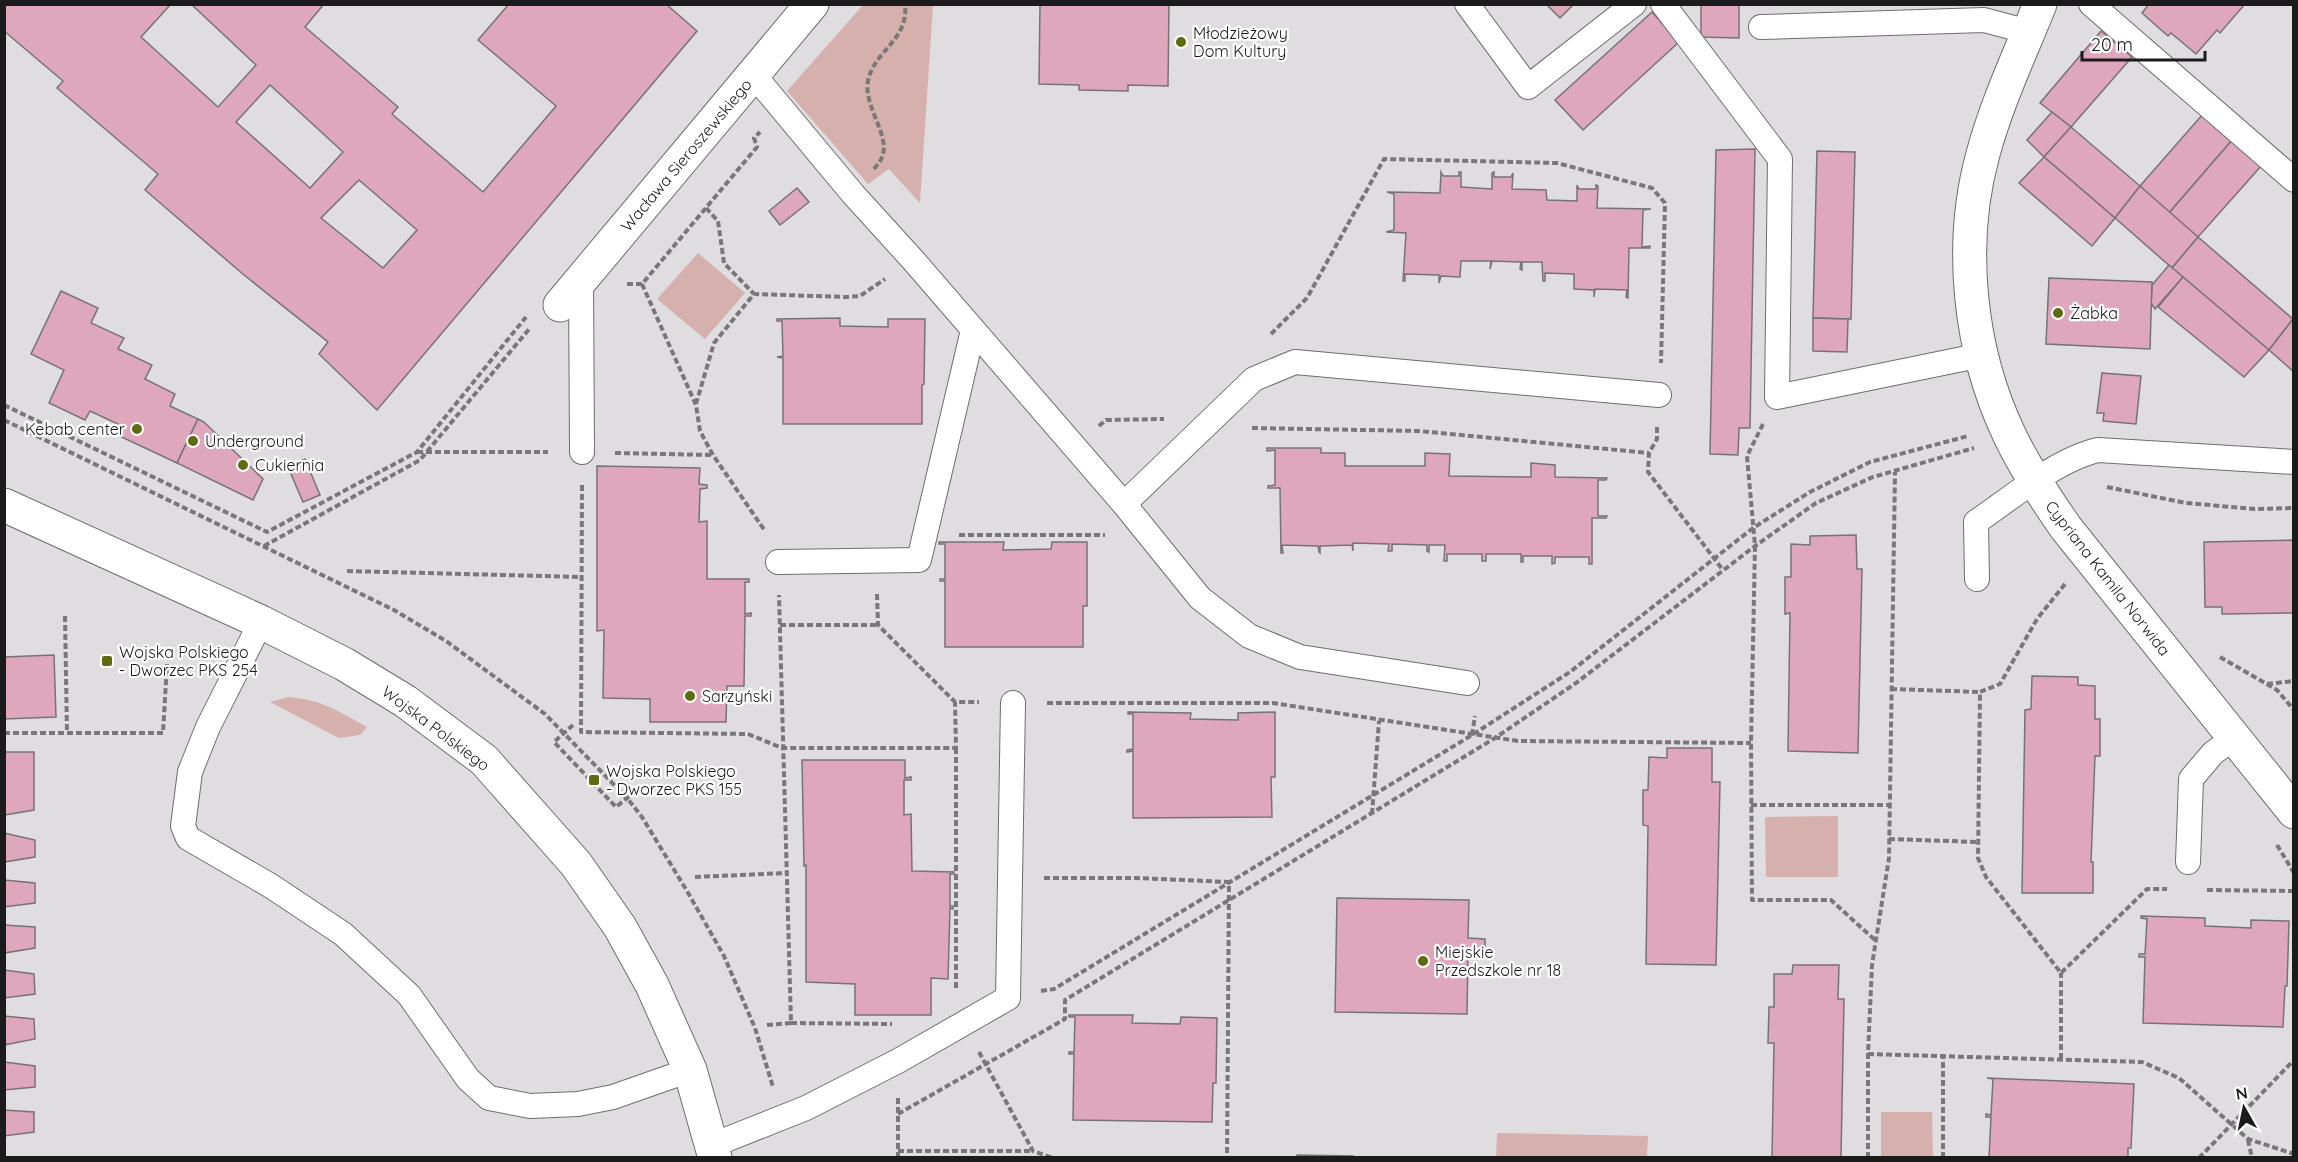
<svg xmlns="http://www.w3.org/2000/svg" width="2298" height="1162" viewBox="0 0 2298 1162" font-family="Quicksand,sans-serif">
  <rect width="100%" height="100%" fill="#e0dde0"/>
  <g fill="#d6b0ac">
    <path d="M863,5H933L920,203L889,169L868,184L787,91Z"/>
    <path d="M698,253L745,293L705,339L657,299Z"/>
    <path d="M289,697C322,700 338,711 367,727L360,735L339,738L270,702Z"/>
    <path d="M1838,816V877H1766L1765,817Z"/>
    <path d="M1881,1112H1932L1933,1157H1881Z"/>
    <path d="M1497,1133L1648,1136L1647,1157H1496Z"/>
  </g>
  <g fill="#dea7bc" stroke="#777374" stroke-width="1.5" fill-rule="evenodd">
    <path d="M4,4H171L141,37L218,107L256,65L191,4H324L305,27L398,107L392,114L483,192L556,106L478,40L509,4H666L697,31L377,410L319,354L328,342L244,275L145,190L158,174L57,88L63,81L4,31ZM270,85L343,152L310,188L236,122ZM359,180L417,230L383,268L321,218Z"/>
    <path d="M1040,4H1169L1168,86L1128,85V91L1079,90V85L1039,84Z"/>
    <path d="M1546,4H1574L1560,18Z"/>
    <path d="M1701,4H1739V38L1701,37Z"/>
    <path d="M2149,4H2245L2220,33L2217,30L2196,54L2171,33L2168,36L2142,13Z"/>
    <path d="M1652,12L1679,42L1583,130L1555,100Z"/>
    <path d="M2101,31L2132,57L2071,127L2040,103Z"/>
    <path d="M2052,112L2071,127L2044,157L2027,140Z"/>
    <path d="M2203,114L2233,139L2169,213L2140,186Z"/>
    <path d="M2071,127L2140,186L2115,218L2044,157Z"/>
    <path d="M2233,139L2262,165L2198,237L2169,213Z"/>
    <path d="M1755,149L1750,428H1739L1738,455L1710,454L1716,150Z"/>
    <path d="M1817,151L1855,152L1851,319L1813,318Z"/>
    <path d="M2044,157L2115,218L2092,246L2019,183Z"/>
    <path d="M1441,172L1443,176H1459V172H1461V187L1492,189V173L1494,172V177H1511L1513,173L1512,189L1546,190L1547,200L1577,201V185L1579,189H1596V185L1598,186L1597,208L1651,209L1643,210L1642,247L1650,246V248H1629L1628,298L1626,297L1627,290L1595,289L1594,297V290L1574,289V274L1545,273V281H1543L1542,262H1522V270L1520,269L1521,262L1492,261L1490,269L1491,261H1461L1460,277L1441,276L1439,283V275L1405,274V281H1403L1406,233L1386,232L1394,230V194L1387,192L1440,193Z"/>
    <path d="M2140,186L2198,237L2172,268L2115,218Z"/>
    <path d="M797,188L809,202L780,225L769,211Z"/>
    <path d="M2198,237L2293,319L2269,350L2172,268Z"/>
    <path d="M2169,265L2183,277L2155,309L2151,303L2152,285Z"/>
    <path d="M2183,277L2269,350L2244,377L2158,307Z"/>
    <path d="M2049,278L2152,282L2150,349L2046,344Z"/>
    <path d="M61,291L98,308L91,323L124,338L118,349L152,365L145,379L175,394L170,406L198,419L177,463L115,434L120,425L90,411L85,420L49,403L64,370L31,354Z"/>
    <path d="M840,318V326L888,327V319H925L924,384L922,385V424H783V358L777,357L783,356L782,321H777V319Z"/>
    <path d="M1813,318L1848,319L1847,352L1813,351Z"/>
    <path d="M2293,319H2294V372L2269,350Z"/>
    <path d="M2102,373L2141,376L2136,424L2103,421L2104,413H2097Z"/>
    <path d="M198,419L204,422L263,479L253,500L177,463Z"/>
    <path d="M1267,448H1321V453H1345V466H1425V453L1450,454L1449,476L1531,477V463L1555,465V477L1607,478L1606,480H1598V516H1607L1606,518H1592V564H1589V557H1555V563L1552,564V556H1523V562H1521V554H1486V561H1482V554H1447V561H1444L1445,545H1429V552L1427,551V545L1392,544V551H1388L1389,544L1353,543V551L1352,545L1320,546V553L1319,552L1318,546L1282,545L1283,553H1281L1280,488H1268V486L1275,485V450L1267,451Z"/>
    <path d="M305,459L320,495L303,502L288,467Z"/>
    <path d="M597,466L700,468L699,484L707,485V488L700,489L699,522L707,521V579H749V582H745V614L751,613V616H745L744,686H727L726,722H650V699L603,698L604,630L597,631Z"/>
    <path d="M1856,535L1857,569H1862L1858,753L1788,751L1790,613L1785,614V577H1791V544L1810,545V536Z"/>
    <path d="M2294,540V613L2222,614V607H2205L2204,542Z"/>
    <path d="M939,542H1004L1003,550L1051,549L1052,542H1087V606H1083V647H945V581H940V579H945V544H939Z"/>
    <path d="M54,655L56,717L4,719V657Z"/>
    <path d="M2032,676L2078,677V685L2095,686V719H2100V756H2095L2091,862H2093V893H2022L2025,710L2031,709Z"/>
    <path d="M1128,712L1191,713L1190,719L1238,720V713L1275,712V777H1271L1272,817L1133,818V751L1127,752V750L1133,749V714H1128Z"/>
    <path d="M1667,748H1712V782H1720L1716,965L1646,964L1648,826L1643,825V790H1648L1649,757L1667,758Z"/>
    <path d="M4,752H34V810L4,815Z"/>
    <path d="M802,760H905V778L911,777V780H904V815L911,814L912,871L954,872V874H950V906H953V909L950,908L948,979L931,978V1015H855V984L806,982V865L804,866Z"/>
    <path d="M4,833L35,840V857L4,862Z"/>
    <path d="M4,880L35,883V903L4,907Z"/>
    <path d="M1337,898L1469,900L1468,938L1485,939V957L1468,956L1467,1014L1335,1012Z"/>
    <path d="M2141,916L2205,918V926L2251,928V920L2289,921L2287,986H2285L2283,1027L2143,1023L2145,957H2139V954H2145L2147,919L2141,918Z"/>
    <path d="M4,925L35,927V948L4,953Z"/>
    <path d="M1793,965H1839L1838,999H1844L1841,1158H1772L1774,1043H1768L1769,1007H1774V974H1792Z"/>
    <path d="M4,970L34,974L35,994L4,998Z"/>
    <path d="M1069,1015H1133L1132,1023L1180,1024L1181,1017L1217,1018L1216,1083H1213L1212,1122L1073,1120L1074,1054H1069V1052H1074L1075,1017H1069Z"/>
    <path d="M4,1016L34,1019L35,1039L4,1045Z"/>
    <path d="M4,1062L35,1066V1087L4,1090Z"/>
    <path d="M1987,1078L2134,1084L2131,1148H2128V1158H1989L1991,1117H1986V1114L1991,1115L1993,1079Z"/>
    <path d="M4,1110L34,1112V1132L4,1136Z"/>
    <path d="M1297,1155L1354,1156L1297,1158Z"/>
  </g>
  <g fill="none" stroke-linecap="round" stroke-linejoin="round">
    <g stroke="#6f6d6f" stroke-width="26">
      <g id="service">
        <path d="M1467,4L1528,87L1634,4"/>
        <path d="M1663,4L1780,159L1777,397L1982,355"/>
        <path d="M2091,4L2294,180"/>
        <path d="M1761,27L1984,20L2029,32"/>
        <path d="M753,74L853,194L913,260L1124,504L1200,598L1249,636L1300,657L1467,683"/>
        <path d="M581,280L582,452"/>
        <path d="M1124,504L1254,379L1295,362L1659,395"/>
        <path d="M778,562L919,560L973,330"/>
        <path d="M1977,579L1976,522C2011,498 2058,459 2098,450L2294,462"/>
        <path d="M261,622L208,727L190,772L183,826L188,838L271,886L343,934L409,995L468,1079L489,1098L530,1106L578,1104L613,1097L690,1070"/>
        <path d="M2188,862L2191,779L2213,753L2234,738"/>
        <path d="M713,1145L806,1108L898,1061L1008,998L1013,703"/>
      </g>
    </g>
    <g stroke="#6f6d6f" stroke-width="35">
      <path id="minor" d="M560,305L812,4"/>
    </g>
    <g stroke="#6f6d6f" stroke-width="35">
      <g id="tertiary">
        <path d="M2040,4C2020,54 1997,102 1983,154C1958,244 1969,350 2009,434C2025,468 2045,498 2066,528L2294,812"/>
        <path d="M4,505L261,622L344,664L405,701L484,760L576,864L620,927L652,985L690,1070L715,1158"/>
      </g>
    </g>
    <g stroke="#797779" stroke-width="4" stroke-dasharray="6 3" stroke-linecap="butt">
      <path d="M874,169C877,165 881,161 882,157C891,136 863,106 868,81C874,50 909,41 905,4"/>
      <path d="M706,208L718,221L724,263L754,294"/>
      <path d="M627,284H642L757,147L754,138L760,132"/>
      <path d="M642,284L696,405L700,431L713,455L765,531"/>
      <path d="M1271,334L1307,298L1384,159L1557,163L1652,188L1665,203L1661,363"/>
      <path d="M696,404L714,343L754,294L846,297L860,296L885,279"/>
      <path d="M4,405L267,532L417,452L526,317"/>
      <path d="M4,420L394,610L446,641L545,714L627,798L642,817L687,891L724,956L755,1028L773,1087"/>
      <path d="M1763,424L1747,456L1755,546L1751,743L1752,900H1831L1876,941"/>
      <path d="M1099,426L1106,420L1164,419"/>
      <path d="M1657,427V439L1649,453L1648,472L1723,570"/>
      <path d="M1252,428L1419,431L1649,453"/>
      <path d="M417,452H548"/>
      <path d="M615,453L713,455"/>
      <path d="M582,485L581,732L748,734L782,748H956L955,702H979"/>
      <path d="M2107,487L2186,503L2255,509L2294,508"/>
      <path d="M959,535H1105"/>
      <path d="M264,546L420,460L530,328"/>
      <path d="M347,571L581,577"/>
      <path d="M2065,584L2037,619L2000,684L1980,692L1978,858L1986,877L2061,973L2147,889H2167"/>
      <path d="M877,594L878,625L955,702"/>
      <path d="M65,616L67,733"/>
      <path d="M780,625H878"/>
      <path d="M2220,657L2277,690L2294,710"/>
      <path d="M2267,684L2294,681"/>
      <path d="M1891,689L1980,692"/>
      <path d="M1047,703H1273L1518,741L1751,743"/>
      <path d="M573,725L554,742L616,807L637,790"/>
      <path d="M4,733H163L167,664"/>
      <path d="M1472,735L1475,716"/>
      <path d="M956,748V991"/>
      <path d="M1751,805H1889"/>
      <path d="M1372,814L1379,721"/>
      <path d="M1889,839L1978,842"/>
      <path d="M2277,845L2294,873"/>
      <path d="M695,877L786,873"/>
      <path d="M1044,878H1136L1229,882L1227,1158"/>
      <path d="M2207,890L2294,891"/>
      <path d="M1041,991L1054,989L1472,735L1570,672L1753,528L1810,492L1870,462L1968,436"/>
      <path d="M791,1023L892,1024"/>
      <path d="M767,1025L791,1023L779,595"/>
      <path d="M979,1052L1033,1151L1053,1158"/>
      <path d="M1868,1054L2142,1062L2179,1078L2248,1139L2294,1154"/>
      <path d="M2061,1059V973"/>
      <path d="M898,1114L1065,1019V1000L1495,738L1576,683L1755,546L1816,503L1873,477L1974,448"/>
      <path d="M2248,1140L2252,1158"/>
      <path d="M898,1151H1033"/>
      <path d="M898,1158V1097"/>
      <path d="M1868,1158V1054L1872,965L1889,858L1895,472"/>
      <path d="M1943,1158V1056"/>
      <path d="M2199,1158L2294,1060"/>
    </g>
    <use href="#service" stroke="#fff" stroke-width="24"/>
    <use href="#minor" stroke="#fff" stroke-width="33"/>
    <use href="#tertiary" stroke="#fff" stroke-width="33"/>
  </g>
  <g fill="#606a10" stroke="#fff" stroke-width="2">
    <circle cx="1181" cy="42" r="6"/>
    <circle cx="2058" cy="313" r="6"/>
    <circle cx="137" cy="429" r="6"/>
    <circle cx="193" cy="441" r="6"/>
    <circle cx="243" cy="465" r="6"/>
    <rect x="101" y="655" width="12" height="12" rx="3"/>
    <circle cx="690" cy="696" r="6"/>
    <rect x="588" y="774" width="12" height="12" rx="3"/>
    <circle cx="1423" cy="961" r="6"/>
  </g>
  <g text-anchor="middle" stroke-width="4.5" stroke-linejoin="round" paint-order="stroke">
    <g font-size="16" fill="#1c1b1c" stroke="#fff" text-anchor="start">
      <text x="1193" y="39">Młodzieżowy<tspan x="1193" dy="18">Dom Kultury</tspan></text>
      <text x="2070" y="319">Żabka</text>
      <text x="125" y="435" text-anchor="end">Kebab center</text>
      <text x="205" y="447">Underground</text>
      <text x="255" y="471">Cukiernia</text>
      <text x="119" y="658">Wojska Polskiego<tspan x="119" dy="18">- Dworzec PKS 254</tspan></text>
      <text x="702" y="702">Sarzyński</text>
      <text x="606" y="777">Wojska Polskiego<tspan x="606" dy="18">- Dworzec PKS 155</tspan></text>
      <text x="1435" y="958">Miejskie<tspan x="1435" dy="18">Przedszkole nr 18</tspan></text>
    </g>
    <g font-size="16" fill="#1c1b1c" stroke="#fff">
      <text transform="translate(686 155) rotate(-50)" y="6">Wacława Sieroszewskiego</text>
      <text transform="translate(2108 578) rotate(52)" y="6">Cypriana Kamila Norwida</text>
      <text transform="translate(436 728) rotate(37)" y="6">Wojska Polskiego</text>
    </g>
  </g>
  <rect width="2298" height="1162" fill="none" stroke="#1c1b1c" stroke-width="12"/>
  <g transform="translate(2244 1108) rotate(351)" stroke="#ffffff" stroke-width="4.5" paint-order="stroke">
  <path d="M0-4.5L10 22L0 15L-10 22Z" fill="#1c1b1c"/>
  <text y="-9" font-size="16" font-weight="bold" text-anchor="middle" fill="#1c1b1c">N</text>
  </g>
  <path d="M2082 51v9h123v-9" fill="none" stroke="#1c1b1c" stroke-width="3"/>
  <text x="2091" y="51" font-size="18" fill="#1c1b1c" stroke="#ffffff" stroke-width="4.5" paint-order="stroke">20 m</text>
</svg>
